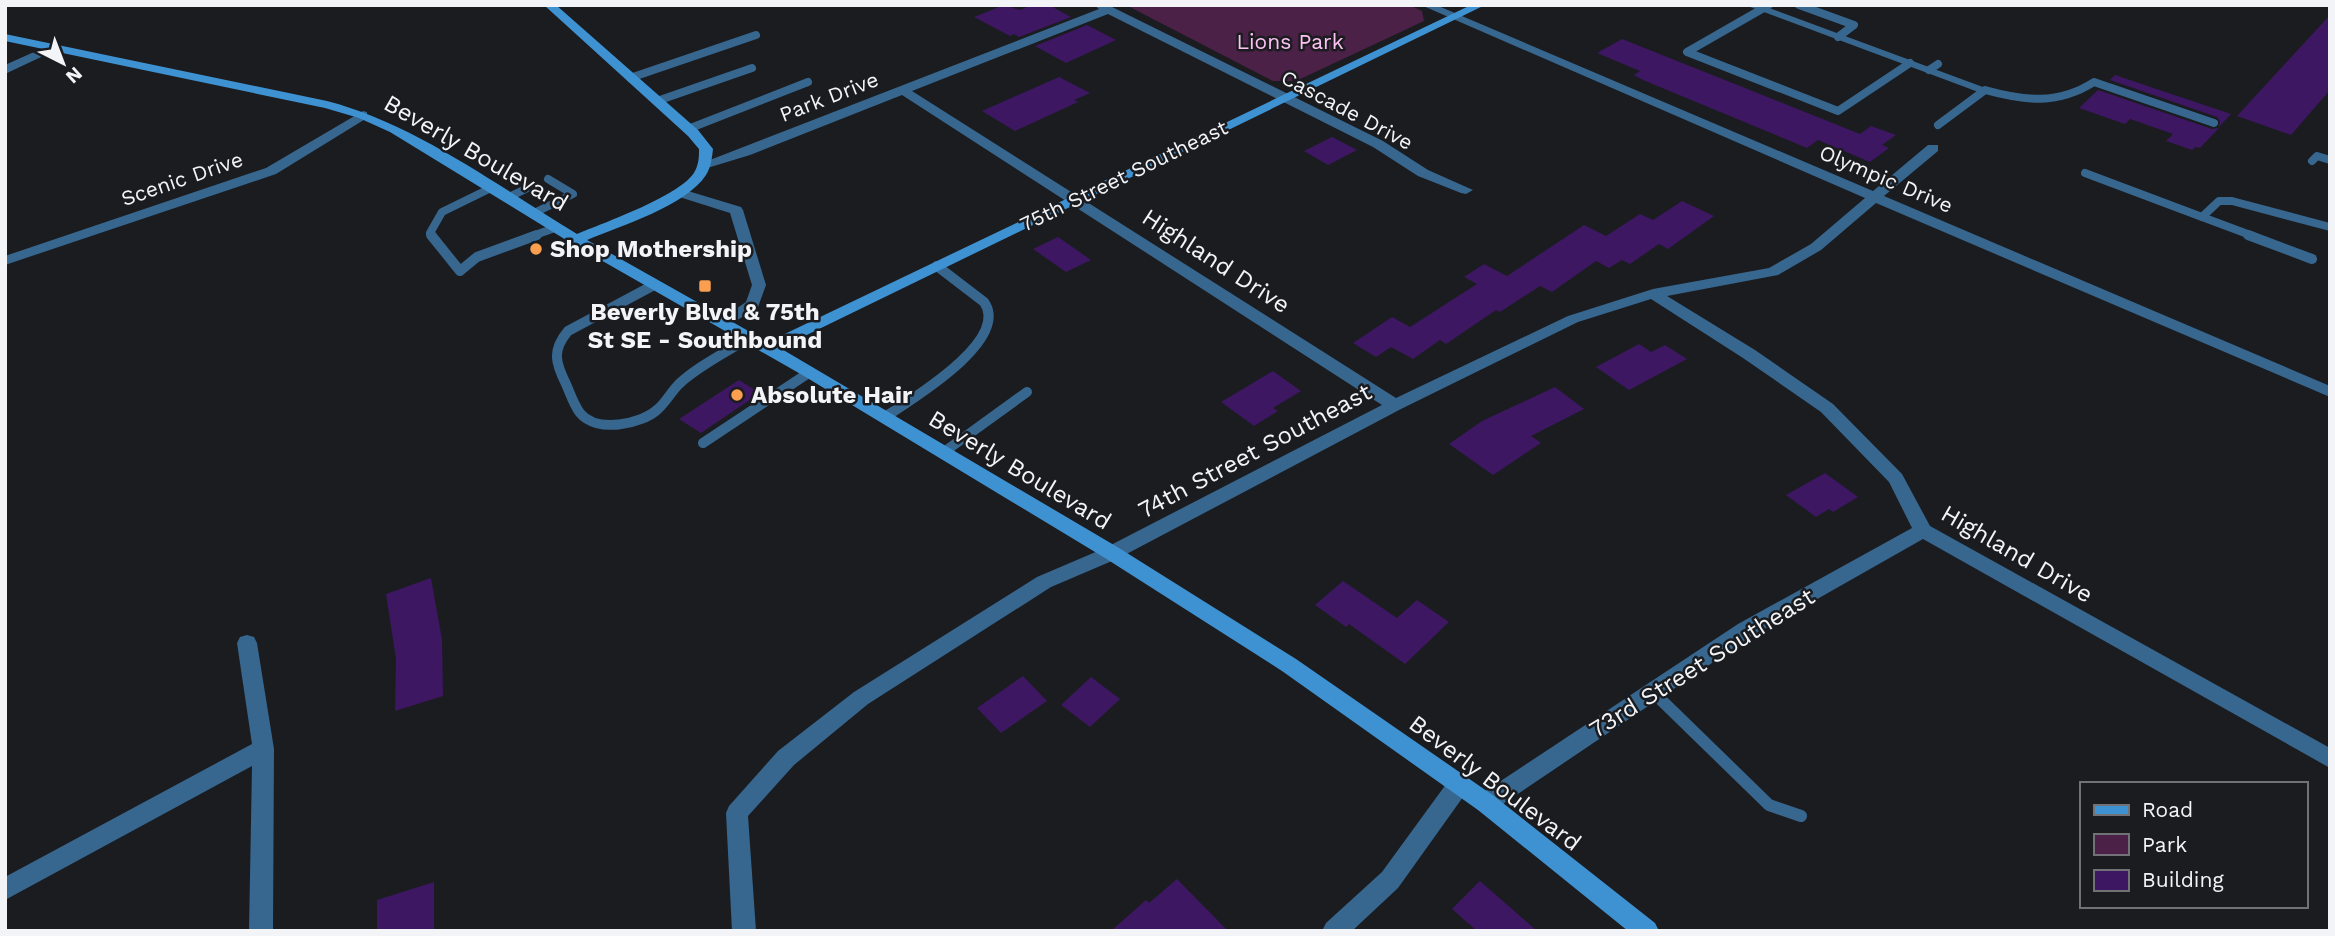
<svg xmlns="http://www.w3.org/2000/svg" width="2335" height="936" viewBox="0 0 2335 936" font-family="'Work Sans',sans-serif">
  <rect width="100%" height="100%" fill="#1b1c20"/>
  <path fill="#4c2147" d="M1126,5H1409L1422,11L1424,21L1296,81H1273Z"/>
  <g fill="#3d1762">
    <path d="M1004,5L1020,10L1032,5H1049L1071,17L1019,37L1014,34L1010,36L974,17Z"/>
    <path d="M2330,15V90L2291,135L2237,116Z"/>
    <path d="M1087,25L1116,40L1066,63L1035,46Z"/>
    <path d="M1622,39L1860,134L1871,126L1896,135L1882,145L1889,148L1870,162L1818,140L1807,148L1643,80L1634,75L1640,71L1597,53Z"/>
    <path d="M2115,75L2231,114L2219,127L2220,121L2217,117L2110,80Z"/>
    <path d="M1059,77L1090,93L1074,100L1078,102L1015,131L982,111Z"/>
    <path d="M2098,90L2212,129L2219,128L2200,148L2195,147L2192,150L2166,141L2173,134L2130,119L2125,124L2079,108Z"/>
    <path d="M1332,137L1357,150L1328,165L1304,151Z"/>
    <path d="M1682,201L1714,216L1668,249L1659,244L1630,264L1622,260L1609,268L1596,261L1552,292L1540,286L1500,312L1496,310L1446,344L1440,340L1413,359L1391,347L1376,357L1353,343L1392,317L1410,327L1477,284L1464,277L1484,264L1507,276L1584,225L1606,236L1640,214L1653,220Z"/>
    <path d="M1058,237L1091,260L1066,272L1033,249Z"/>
    <path d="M1639,344L1651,352L1665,345L1687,359L1629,390L1596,367Z"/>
    <path d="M1273,371L1301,391L1273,408L1278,411L1254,426L1221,402Z"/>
    <path d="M739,380L760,393L701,433L679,419Z"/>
    <path d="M1555,387L1584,409L1531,436L1541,443L1493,475L1449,444L1482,421Z"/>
    <path d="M1825,473L1858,497L1833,512L1829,509L1816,517L1786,495Z"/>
    <path d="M431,578L442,640L443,696L395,711L396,659L386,594Z"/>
    <path d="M1343,581L1397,618L1417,600L1449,622L1405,664L1349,624L1346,627L1315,605Z"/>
    <path d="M1023,676L1047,701L1001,733L977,708Z"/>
    <path d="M1091,677L1120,699L1090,727L1061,705Z"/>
    <path d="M1177,879L1228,931H1111L1146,900L1149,903Z"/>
    <path d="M1480,881L1537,931H1477L1452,909Z"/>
    <path d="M434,882V931H377V900Z"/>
  </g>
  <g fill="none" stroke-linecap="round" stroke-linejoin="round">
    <g stroke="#37678f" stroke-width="8">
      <path d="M1769,5L1687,52L1838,111L1910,63"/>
      <path d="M1799,5L1854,25L1838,37"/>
      <path d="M1929,70L1938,64"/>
      <path d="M630,78L756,35"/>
      <path d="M657,101L752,68"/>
      <path d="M1938,125L1985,90C2025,101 2058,105 2094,82L2214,123"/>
      <path d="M688,129L808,82"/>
      <path d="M2312,161L2317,156L2330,160"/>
      <path d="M2085,173L2202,217L2219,201H2232L2330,227"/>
      <path d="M507,198L534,185"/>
      <path d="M532,214L573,194L548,179"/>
      <path d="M2202,217L2253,236"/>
      <path d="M433,236L430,233L442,212L491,188"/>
      <path d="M532,236L555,228"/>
    </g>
    <g stroke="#37678f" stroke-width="10">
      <path d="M431,235L460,271L477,257L537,235"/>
      <path d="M2248,235L2312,259"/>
      <path d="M654,285L568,331C552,350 555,362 566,384C570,393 574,405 580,413C596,433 641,425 658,409C666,402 671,392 679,384C698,366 727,352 750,337"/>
      <path d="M885,417C912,399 1011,340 984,302L937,266"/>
      <path d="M703,443L810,372"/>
      <path d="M944,452L1027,392"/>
    </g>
    <path stroke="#37678f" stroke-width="12" d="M1653,692L1769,805L1801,816"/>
    <g fill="#37678f" fill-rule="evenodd">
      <path d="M1094,5H1108L1383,141L1428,170L1473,190L1466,194L1461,193L1418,176L1373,147L1108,14L912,91L1396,398L1568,316L1653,289L1769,268L1811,244L1865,198L1421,5H1436L1873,191L1928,145H1938V151L1884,196L2330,386V397L1876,203L1821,250L1778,275L1667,296L1755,350L1833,404L1902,474L1930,526L2330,748V768L1923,539L1752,636L1494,810L1486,813L1478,810L1475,803L1478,796L1738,624L1912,528L1889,482L1821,412L1743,358L1651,299L1578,322L1401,409L1119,558L1051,587L868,704L794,765L748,816L756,931H732L726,813L729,806L778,751L854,692L1037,577L1105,548L1382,405L902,95L750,155L704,169L697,165L1099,9Z"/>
      <path d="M1745,5H1761L1991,90L1981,93Z"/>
      <path d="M54,43L60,47L58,49L5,74V65Z"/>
      <path d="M363,111L367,112V118L276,174L5,265V256L266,168Z"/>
      <path d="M678,188L741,207L743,210L766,285L758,307L728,326H718L715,323L746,302L752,285L730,213L673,195L671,192Z"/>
      <path d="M247,635L254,637L257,643L274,749L273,931H249L252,766L5,900V877L252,744L237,643L240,637Z"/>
      <path d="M1460,773L1468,776L1471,783L1468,790L1398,888L1352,931H1322L1326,923L1382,872L1452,776Z"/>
    </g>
    <path fill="#3f92d2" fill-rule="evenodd" d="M544,5H556L698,130L713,149C712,158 711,167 706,175C686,206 620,226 587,240L768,342L1471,5H1485L780,348L1119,548L1296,659L1494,796L1655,923L1659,931H1628L1478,810L1282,671L1105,558L804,376L571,243L390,132L359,118L325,108L5,41V34L327,101C416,124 499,187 577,234C603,223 683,195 695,171C699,164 699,156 699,149L688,136Z"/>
  </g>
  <g fill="#fa9f4f" stroke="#1b1c20" stroke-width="2.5">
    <circle cx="536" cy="249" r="7"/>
    <rect x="698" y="279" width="14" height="14" rx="3.5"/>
    <circle cx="737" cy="395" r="7"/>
  </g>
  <g text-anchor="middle" stroke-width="5" stroke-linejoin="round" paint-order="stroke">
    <g font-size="21" fill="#fdc2f3" stroke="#1b1c20">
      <text x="1290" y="49">Lions Park</text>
    </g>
    <g font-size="21" fill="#f3f4f7" stroke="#1b1c20">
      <text transform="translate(829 97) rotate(-21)" y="7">Park Drive</text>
      <text transform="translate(1347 110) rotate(28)" y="7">Cascade Drive</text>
      <text transform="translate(1124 176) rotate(-26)" y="7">75th Street Southeast</text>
      <text transform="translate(182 179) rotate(-19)" y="7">Scenic Drive</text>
      <text transform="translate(1886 179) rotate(23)" y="7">Olympic Drive</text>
    </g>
    <g font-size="24" fill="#f3f4f7" stroke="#1b1c20">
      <text transform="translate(476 153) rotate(30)" y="8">Beverly Boulevard</text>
      <text transform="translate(1216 261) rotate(33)" y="8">Highland Drive</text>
      <text transform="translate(1255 451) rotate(-28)" y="8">74th Street Southeast</text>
      <text transform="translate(1020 470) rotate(31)" y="8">Beverly Boulevard</text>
      <text transform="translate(2017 554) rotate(30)" y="8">Highland Drive</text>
      <text transform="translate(1702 663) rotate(-32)" y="8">73rd Street Southeast</text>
      <text transform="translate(1495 783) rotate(37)" y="8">Beverly Boulevard</text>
    </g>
    <g font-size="24" font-weight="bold" fill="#f3f4f7" stroke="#1b1c20" text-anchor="start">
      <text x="550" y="257">Shop Mothership</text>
      <text x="705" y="320" text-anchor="middle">Beverly Blvd &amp; 75th<tspan x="705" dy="28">St SE - Southbound</tspan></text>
      <text x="751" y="403">Absolute Hair</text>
    </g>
  </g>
  <rect width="2335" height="936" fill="none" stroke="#f3f4f7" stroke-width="14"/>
  <rect x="2080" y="782" width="228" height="126" fill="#1b1c20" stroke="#717276" stroke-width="2"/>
  <rect x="2094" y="805" width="35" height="10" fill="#3f92d2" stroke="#717276" stroke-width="2"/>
  <text x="2142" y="817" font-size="21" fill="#f3f4f7">Road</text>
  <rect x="2094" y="834" width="35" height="21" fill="#4c2147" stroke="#717276" stroke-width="2"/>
  <text x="2142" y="852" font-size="21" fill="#f3f4f7">Park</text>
  <rect x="2094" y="870" width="35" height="21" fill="#3d1762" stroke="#717276" stroke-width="2"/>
  <text x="2142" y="887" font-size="21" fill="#f3f4f7">Building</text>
  <g transform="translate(63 63) rotate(138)" stroke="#1b1c20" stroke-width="5" paint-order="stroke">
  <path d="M0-5L12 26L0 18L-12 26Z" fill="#f3f4f7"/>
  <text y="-10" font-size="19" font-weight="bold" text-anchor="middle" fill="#f3f4f7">N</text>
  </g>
</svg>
